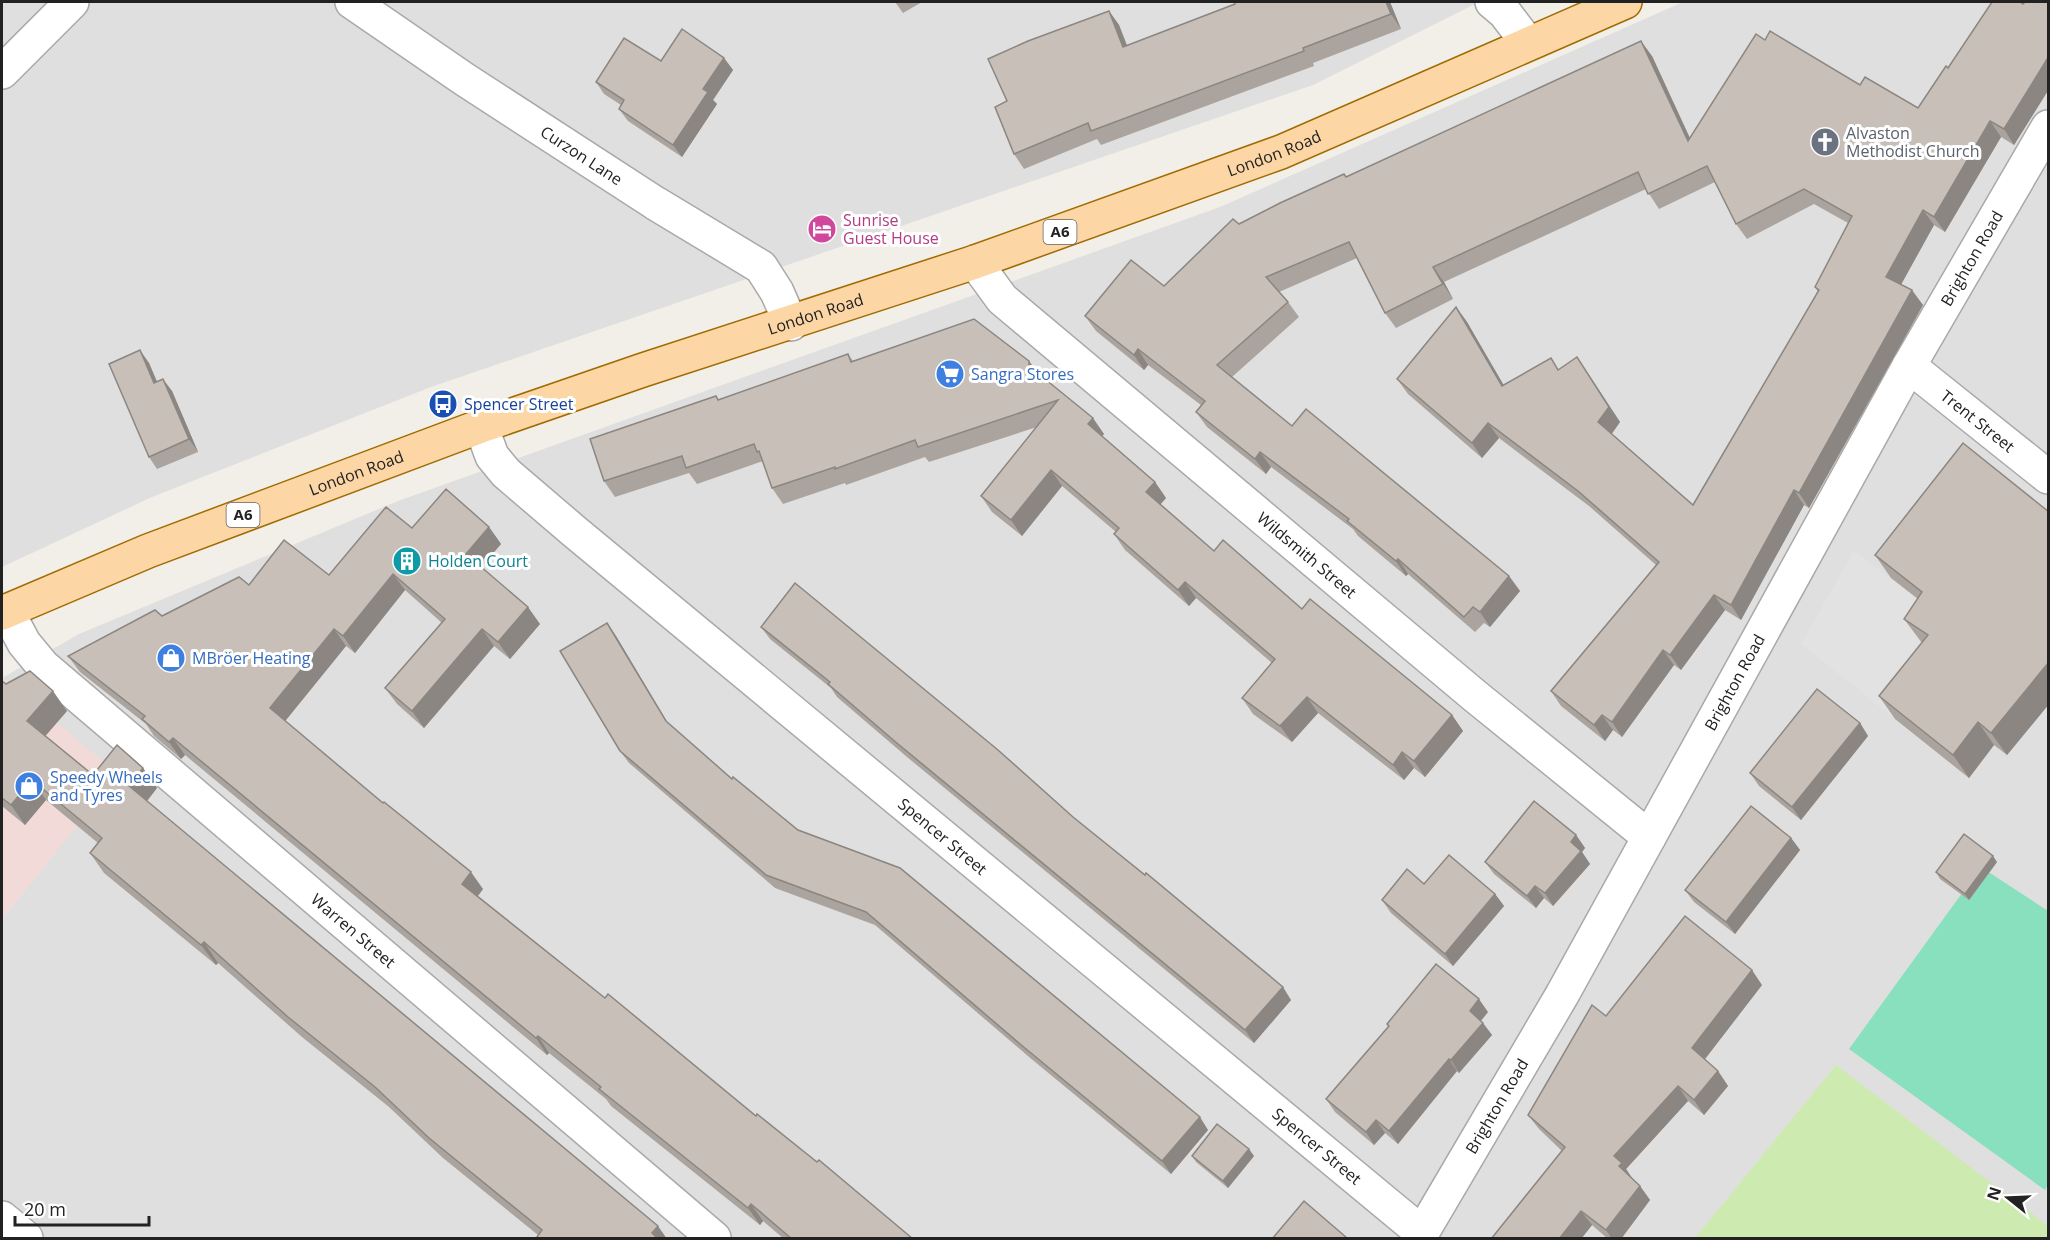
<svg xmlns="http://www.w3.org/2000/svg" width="2050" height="1240" viewBox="0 0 2050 1240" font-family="'Open Sans',sans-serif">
  <rect width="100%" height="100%" fill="#f2efe9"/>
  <g fill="#e0dfdf">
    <path d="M2,2H1479L1313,85L431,387L152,497L2,567Z"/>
    <path d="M1683,2H2048V1238H2V919L118,774L2,678L79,634L398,501L1220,207Z"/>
  </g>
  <path fill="#f2dad9" d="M2,678L119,774L2,919Z"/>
  <path fill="#cdebb0" d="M1836,1065L2048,1226V1238H1695Z"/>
  <path fill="#88e0be" d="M1981,867L2048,911V1185L2045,1190L1849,1049Z"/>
  <path fill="#e2e2e2" d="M1854,550L1938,615L1944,658L1895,719L1801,644Z"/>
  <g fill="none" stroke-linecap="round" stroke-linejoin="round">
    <g stroke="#a9a9a9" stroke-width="36">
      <g id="minor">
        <path id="s1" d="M352,2L464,79L655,203L761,267L777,292L791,324"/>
        <path d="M1492,2L1505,13L1527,42"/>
        <path d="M2,72L72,2"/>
        <path id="s2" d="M975,262L1002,299L1475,696L1649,837"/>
        <path id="s3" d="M1909,366L2048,477"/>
        <path id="s4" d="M481,426L492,456L506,473L575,532L1422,1233"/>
        <path d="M2,1218L26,1238"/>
      </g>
    </g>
    <g stroke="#a9a9a9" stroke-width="36">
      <g id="tertiary">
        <path id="s5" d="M7,611L24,643L43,666L714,1238"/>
        <path id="s6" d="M1419,1238L1562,995L1909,366L2048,127"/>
      </g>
    </g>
    <g stroke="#a06b00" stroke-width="36">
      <g id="primary">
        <path id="s7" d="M2,613L148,551L481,426L643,370L975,262L1281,152L1625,2"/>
      </g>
    </g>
    <use href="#minor" stroke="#fff" stroke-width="33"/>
    <use href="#tertiary" stroke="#fff" stroke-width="33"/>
    <use href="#primary" stroke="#fcd6a4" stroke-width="33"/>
  </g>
  <g fill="#aba49e">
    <path d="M895,2H922L903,13Z"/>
    <path d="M1390,2L1401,29L1313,63L1314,66L1101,145L1097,139L1024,169L1014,154L1007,101L1109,11L1119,25L1127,45Z"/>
    <path d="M2049,2V89L2014,145L2001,137L1945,232L1934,225L1901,284L1923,305L1809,508L1804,505L1741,620L1725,610L1681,670L1674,665L1622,737L1613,730L1605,741L1561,706L1551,691L1656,565L1589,506L1499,438L1482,458L1408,394L1397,379L1456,307L1467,322L1503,385L1559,370L1577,357L1620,422L1612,434L1693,505L1818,292L1815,287L1848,223L1814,204L1747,239L1736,224L1715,182L1659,209L1646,189L1444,282L1453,299L1396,328L1385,313L1357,258L1279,292L1288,302L1299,317L1232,377L1292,426L1509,576L1520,591L1490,627L1484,623L1475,632L1408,574L1406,576L1358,536L1353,529L1271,467L1266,474L1207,427L1196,412L1201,405L1148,365L1144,370L1096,331L1085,316L1164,286L1239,224L1346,177L1652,56L1690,138L1765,40L1860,85L1918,108L1948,68L2023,4Z"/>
    <path d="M724,58L733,70L713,100L717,104L682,157L628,121L619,109L621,105L604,94L596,82L661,61Z"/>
    <path d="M848,354L853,361H1029L1037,373L1104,434L1102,436L1155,482L1166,498L1160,505L1214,551L1302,609L1452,715L1463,731L1425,777L1414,768L1404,780L1318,713L1292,742L1253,714L1242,698L1272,663L1196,598L1189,606L1125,550L1114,534L1116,532L1062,486L1022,536L992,512L981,496L1037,427L929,462L925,457L846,485L845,483L783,504L772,488L763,461L697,484L689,473L615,497L604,481L716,396L719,400Z"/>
    <path d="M149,363L157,382L172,391L198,452L157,469L149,457Z"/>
    <path d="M2049,512V704L2007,755L1994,745L1969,778L1895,719L1879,696L1922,643L1904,619L1918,599L1891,578L1875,555Z"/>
    <path d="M489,527L501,544L481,567L540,624L510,659L494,646L424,728L397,704L385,688L442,623L405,590L355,653L346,646L285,721L483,889L478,896L605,998L913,1239H784L763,1221L760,1225L611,1106L606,1099L549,1053L547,1055L185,755L181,759L154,736L146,724L80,672L68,656L162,616L249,585L329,575L412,528Z"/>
    <path d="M761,627L1073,817L1145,875L1291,1000L1254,1043L907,757L837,697L831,688L770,639Z"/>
    <path d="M616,636L668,724L732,779L798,830L1208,1130L1171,1174L1029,1057L875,925L775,888L629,763L620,751Z"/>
    <path d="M2,681L6,684L67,711L45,736L93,775L143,768L157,788L147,801L667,1239H538L537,1237L538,1235L443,1158L389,1107L302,1037L218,963L216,965L104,873L90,853L98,843L46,800L25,825L2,806Z"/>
    <path d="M1860,723L1868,736L1801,820L1759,786L1750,773Z"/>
    <path d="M1576,835L1585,848L1582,852L1590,864L1553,906L1544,898L1536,908L1494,874L1485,862Z"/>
    <path d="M1791,838L1800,850L1735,934L1694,902L1685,890Z"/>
    <path d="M1997,862L1969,900L1940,879L1936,872Z"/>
    <path d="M1495,894L1504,906L1453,966L1391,913L1382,900Z"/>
    <path d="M1762,985L1704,1060L1718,1071L1728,1086L1704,1115L1688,1101L1626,1169L1632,1178L1640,1186L1650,1200L1621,1239H1608L1592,1225L1581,1239H1491L1562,1151L1539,1129L1528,1115L1606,1016Z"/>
    <path d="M1488,1012L1481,1021L1492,1035L1459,1073L1457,1071L1398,1144L1385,1133L1374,1145L1335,1112L1326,1099L1388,1027L1387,1024Z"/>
    <path d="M1192,1156H1254L1228,1188L1196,1162Z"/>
  </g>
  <g fill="#8b8681">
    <path d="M1386,2H1390L1401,29L1391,14Z"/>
    <path d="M1109,11L1119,25L1133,62L1123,47Z"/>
    <path d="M1641,41L1652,56L1698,156L1688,141Z"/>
    <path d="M2049,56V89L2014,145L2004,129Z"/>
    <path d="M724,58L733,70L713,100L717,104L682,157L673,145L703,89Z"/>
    <path d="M1990,121L2001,137L1945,232L1934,217Z"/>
    <path d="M1923,210L1934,225L1897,292L1886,277Z"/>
    <path d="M1433,267L1444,282L1453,299L1443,284Z"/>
    <path d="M1912,290L1923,305L1809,508L1799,493Z"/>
    <path d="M1456,307L1467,322L1513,401L1502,386Z"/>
    <path d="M1138,349L1148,365L1144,370L1134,355Z"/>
    <path d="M140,350L149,363L163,396L154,383Z"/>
    <path d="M1577,357L1620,422L1609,437L1598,422Z"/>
    <path d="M1029,361L1040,376L1029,366Z"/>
    <path d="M163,379L172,391L198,452L189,439Z"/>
    <path d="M1093,418L1104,434L1099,440L1088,424Z"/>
    <path d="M1488,423L1499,438L1482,458L1472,443Z"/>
    <path d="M1260,452L1271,467L1266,474L1255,459Z"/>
    <path d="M1051,470L1062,486L1022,536L1011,520Z"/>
    <path d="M1155,482L1166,498L1157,508L1146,492Z"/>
    <path d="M1794,490L1804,505L1741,620L1731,605Z"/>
    <path d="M489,527L501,544L478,571L466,554Z"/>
    <path d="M1398,559L1408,574L1406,576L1396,561Z"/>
    <path d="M393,574L405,590L355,653L343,636Z"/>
    <path d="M1509,576L1520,591L1490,627L1480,612Z"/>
    <path d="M1185,582L1196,598L1189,606L1178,590Z"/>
    <path d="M1714,595L1725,610L1681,670L1670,655Z"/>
    <path d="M528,607L540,624L510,659L498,642Z"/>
    <path d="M607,623L616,636L674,734L666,721Z"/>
    <path d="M334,629L346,646L282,725L270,708Z"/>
    <path d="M482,629L494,646L424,728L412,711Z"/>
    <path d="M1663,650L1674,665L1622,737L1612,722Z"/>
    <path d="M2049,662V704L2007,755L1991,733Z"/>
    <path d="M53,691L67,711L41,741L27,721Z"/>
    <path d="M1307,697L1318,713L1292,742L1280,726Z"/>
    <path d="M1452,715L1463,731L1425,777L1414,761Z"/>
    <path d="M1602,715L1613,730L1605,741L1594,725Z"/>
    <path d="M1978,722L1994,745L1969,778L1953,755Z"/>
    <path d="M1860,723L1868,736L1801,820L1792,807Z"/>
    <path d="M173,738L185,755L181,759L169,742Z"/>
    <path d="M1402,752L1414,768L1404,780L1393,765Z"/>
    <path d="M143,768L157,788L143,806L129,786Z"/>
    <path d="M32,780L46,800L25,825L11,805Z"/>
    <path d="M1576,835L1585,848L1582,852L1590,864L1553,906L1545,893L1571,842Z"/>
    <path d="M1791,838L1800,850L1735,934L1726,922Z"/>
    <path d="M1993,856L1997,862L1969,900L1965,894Z"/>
    <path d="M471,872L483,889L474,901L462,884Z"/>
    <path d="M1535,886L1544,898L1536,908L1527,896Z"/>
    <path d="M1495,894L1504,906L1453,966L1445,954Z"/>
    <path d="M204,942L218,963L216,965L201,945Z"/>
    <path d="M1752,970L1762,985L1702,1063L1692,1048Z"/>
    <path d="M1283,987L1291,1000L1254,1043L1245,1030Z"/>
    <path d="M1479,999L1488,1012L1478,1024L1470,1011Z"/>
    <path d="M1483,1023L1492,1035L1459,1073L1451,1060Z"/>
    <path d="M538,1036L549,1053L547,1055L536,1038Z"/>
    <path d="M1449,1059L1457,1071L1398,1144L1389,1131Z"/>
    <path d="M1718,1071L1728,1086L1704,1115L1694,1100Z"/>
    <path d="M1678,1086L1688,1101L1626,1169L1632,1178L1619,1166L1614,1156Z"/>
    <path d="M1200,1117L1208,1130L1171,1174L1162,1161Z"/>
    <path d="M1376,1120L1385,1133L1374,1145L1366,1132Z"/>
    <path d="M1249,1149L1254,1156L1228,1188L1223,1181Z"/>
    <path d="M1640,1186L1650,1200L1621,1239H1612L1606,1230Z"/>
    <path d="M751,1204L763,1221L760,1225L748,1208Z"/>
    <path d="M1581,1211L1592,1225L1581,1239H1559Z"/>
    <path d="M658,1226L667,1239H656L652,1233Z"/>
  </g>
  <g fill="#c7bfb8" stroke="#8b8681" stroke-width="1.5">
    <path d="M1234,2H1386L1391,14L1303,48L1304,51L1091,131L1088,123L1014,154L995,107L1007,101L988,59L1028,41L1109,11L1123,47L1235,4Z"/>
    <path d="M1992,2H2020L2023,4L2025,2H2049V56L2004,129L1990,121L1934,217L1923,210L1886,277L1912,290L1799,493L1794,490L1731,605L1714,595L1670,655L1663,650L1612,722L1602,715L1594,725L1551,691L1659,562L1578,491L1488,423L1472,443L1397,379L1456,307L1502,386L1551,358L1558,370L1577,357L1609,407L1598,422L1693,505L1819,290L1815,287L1852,216L1804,189L1736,224L1707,166L1648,194L1638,172L1433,267L1443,284L1385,313L1349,242L1266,277L1288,302L1217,365L1292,426L1306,409L1509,576L1480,612L1473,607L1464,617L1398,559L1396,561L1347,521L1349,519L1260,452L1255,459L1196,412L1205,401L1138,349L1134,355L1085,316L1131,260L1164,286L1233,219L1239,224L1280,203L1344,174L1346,177L1641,41L1688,141L1756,34L1765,40L1770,31L1860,85L1865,77L1918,108L1946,66L1948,68Z"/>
    <path d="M682,29L724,58L703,89L708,92L673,145L619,109L624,100L596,82L624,38L661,61Z"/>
    <path d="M974,319L1029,361V366L1093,418L1088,424L1155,482L1146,492L1214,551L1223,540L1302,609L1310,599L1452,715L1414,761L1402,752L1393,765L1307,697L1280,726L1242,698L1275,659L1185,582L1178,590L1114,534L1119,528L1051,470L1011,520L981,496L1058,400L918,447L915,440L835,469V467L772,488L759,451L757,452L754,444L686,468L682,456L604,481L590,439L716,396L718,400L848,354L851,362Z"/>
    <path d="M140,350L154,383L163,379L189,439L149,457L109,364Z"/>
    <path d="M1963,443L2049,512V662L1991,733L1978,722L1953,755L1879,696L1928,635L1904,619L1922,592L1875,555Z"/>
    <path d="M446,489L489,527L466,554L528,607L498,642L482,629L412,711L385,688L445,619L393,574L343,636L334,629L270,708L383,803L384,802L471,872L462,884L605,998L608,994L756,1116L757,1114L817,1162L819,1160L913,1239H792L751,1204L748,1208L599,1089L601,1087L538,1036L536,1038L173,738L169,742L142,719L145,716L68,656L155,610L162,616L239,577L249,585L284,540L329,575L386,507L412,528Z"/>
    <path d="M795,583L998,750L1073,817L1145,875L1146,873L1283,987L1245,1030L898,744L828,684L830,682L761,627Z"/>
    <path d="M607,623L666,721L732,779L733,777L798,830L900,868L1200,1117L1162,1161L1020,1044L866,912L766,875L620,751L560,651Z"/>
    <path d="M30,671L53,691L27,721L93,775L117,745L143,768L129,786L658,1226L652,1233L658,1239H539L537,1237L542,1230L429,1138L375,1087L288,1017L204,942L201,945L90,853L102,838L32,780L11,805L2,798V681L6,684Z"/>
    <path d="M1817,689L1860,723L1792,807L1750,773Z"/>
    <path d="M1534,801L1576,835L1571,842L1581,851L1545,893L1535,886L1527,896L1485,862Z"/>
    <path d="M1751,806L1791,838L1726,922L1685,890Z"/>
    <path d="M1964,834L1993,856L1965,894L1936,872Z"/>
    <path d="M1449,855L1495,894L1445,954L1382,900L1407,869L1424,884Z"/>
    <path d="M1685,916L1752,970L1692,1048L1718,1071L1694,1100L1678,1086L1614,1156L1622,1163L1619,1166L1640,1186L1606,1230L1581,1211L1559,1239H1491L1565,1147L1528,1115L1592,1005L1606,1016Z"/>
    <path d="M1436,964L1479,999L1470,1011L1483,1023L1451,1060L1449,1059L1389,1131L1376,1120L1366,1132L1326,1099L1389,1026L1387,1024Z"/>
    <path d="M1217,1124L1249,1149L1223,1181L1192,1156Z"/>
    <path d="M1304,1201L1347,1238L1346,1239H1272Z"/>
  </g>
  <defs>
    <g id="church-disc" transform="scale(1.5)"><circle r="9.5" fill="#6b7280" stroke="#fff"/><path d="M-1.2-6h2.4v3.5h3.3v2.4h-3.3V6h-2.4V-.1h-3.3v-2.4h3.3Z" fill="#fff"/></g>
    <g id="hotel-disc" transform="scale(1.5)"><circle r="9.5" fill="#d1479c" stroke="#fff"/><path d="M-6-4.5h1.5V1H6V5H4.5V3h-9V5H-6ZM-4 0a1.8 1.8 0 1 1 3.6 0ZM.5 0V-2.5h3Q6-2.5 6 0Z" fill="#fff"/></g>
    <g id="supermarket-disc" transform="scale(1.5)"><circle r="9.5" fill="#3f7fe0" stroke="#fff"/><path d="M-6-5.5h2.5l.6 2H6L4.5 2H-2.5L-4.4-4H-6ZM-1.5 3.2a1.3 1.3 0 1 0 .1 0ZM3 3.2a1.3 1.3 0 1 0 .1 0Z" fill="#fff"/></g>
    <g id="bus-disc" transform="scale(1.5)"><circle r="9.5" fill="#1a4fb4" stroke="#fff"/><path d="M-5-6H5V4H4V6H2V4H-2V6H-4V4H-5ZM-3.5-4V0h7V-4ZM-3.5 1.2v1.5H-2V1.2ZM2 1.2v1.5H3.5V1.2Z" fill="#fff"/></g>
    <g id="building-disc" transform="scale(1.5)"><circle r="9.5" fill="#0f9aa8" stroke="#fff"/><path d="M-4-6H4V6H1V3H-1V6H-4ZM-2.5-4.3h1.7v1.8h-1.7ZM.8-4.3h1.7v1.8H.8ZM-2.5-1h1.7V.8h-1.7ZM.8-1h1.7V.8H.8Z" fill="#fff"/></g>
    <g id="shop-disc" transform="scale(1.5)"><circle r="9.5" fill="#3f7fe0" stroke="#fff"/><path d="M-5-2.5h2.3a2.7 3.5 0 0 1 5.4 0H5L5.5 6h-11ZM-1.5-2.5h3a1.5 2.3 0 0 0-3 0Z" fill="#fff"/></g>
  </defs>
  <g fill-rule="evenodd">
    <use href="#church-disc" x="1825" y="142"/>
    <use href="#hotel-disc" x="822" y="229"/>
    <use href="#supermarket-disc" x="950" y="374"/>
    <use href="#bus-disc" x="443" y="404"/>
    <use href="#building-disc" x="407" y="561"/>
    <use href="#shop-disc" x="171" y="658"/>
    <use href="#shop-disc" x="29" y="786"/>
  </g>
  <g text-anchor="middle" stroke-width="6" stroke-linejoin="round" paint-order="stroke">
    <g fill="#fff" stroke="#646464" stroke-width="1.5">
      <rect x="1043.5" y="220" width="33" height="24" rx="4.5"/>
      <rect x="226.5" y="503" width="33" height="24" rx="4.5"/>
    </g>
    <g font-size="15" font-weight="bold" fill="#222">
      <text x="1060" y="237">A6</text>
      <text x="243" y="520">A6</text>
    </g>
    <g font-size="16" fill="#5b616d" stroke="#fff" text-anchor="start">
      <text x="1846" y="139">Alvaston<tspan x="1846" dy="18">Methodist Church</tspan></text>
    </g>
    <g font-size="16" fill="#222" stroke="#fff">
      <text dy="6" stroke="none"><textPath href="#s7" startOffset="1353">London Road</textPath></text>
      <text dy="6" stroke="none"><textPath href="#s1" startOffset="276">Curzon Lane</textPath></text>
      <text dy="6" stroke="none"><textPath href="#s6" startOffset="1125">Brighton Road</textPath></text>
      <text dy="6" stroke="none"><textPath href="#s7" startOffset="867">London Road</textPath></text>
      <text dy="6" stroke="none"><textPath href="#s3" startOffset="88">Trent Street</textPath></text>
      <text dy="6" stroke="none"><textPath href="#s7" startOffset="381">London Road</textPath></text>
      <text dy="6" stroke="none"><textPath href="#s2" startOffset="444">Wildsmith Street</textPath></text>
      <text dy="6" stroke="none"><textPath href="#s6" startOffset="639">Brighton Road</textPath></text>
      <text dy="6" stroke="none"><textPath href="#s4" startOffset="622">Spencer Street</textPath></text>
      <text dy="6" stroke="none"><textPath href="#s5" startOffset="474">Warren Street</textPath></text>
      <text dy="6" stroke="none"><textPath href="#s6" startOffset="153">Brighton Road</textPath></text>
      <text dy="6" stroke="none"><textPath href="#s4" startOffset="1108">Spencer Street</textPath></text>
    </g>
    <g font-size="16" fill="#b23c85" stroke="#fff" text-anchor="start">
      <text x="843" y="226">Sunrise<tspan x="843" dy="18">Guest House</tspan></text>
    </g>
    <g font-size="16" fill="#366cbe" stroke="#fff" text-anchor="start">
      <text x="971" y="380">Sangra Stores</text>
      <text x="192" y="664">MBröer Heating</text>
      <text x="50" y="783">Speedy Wheels<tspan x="50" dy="18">and Tyres</tspan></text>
    </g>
    <g font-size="16" fill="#164399" stroke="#fff" text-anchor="start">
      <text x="464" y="410">Spencer Street</text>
    </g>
    <g font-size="16" fill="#0d838f" stroke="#fff" text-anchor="start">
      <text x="428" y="567">Holden Court</text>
    </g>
  </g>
  <rect width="2050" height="1240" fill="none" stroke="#222222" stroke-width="6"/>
  <g transform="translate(2008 1198) rotate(288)" stroke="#ffffff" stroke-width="4.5" paint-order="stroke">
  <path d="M0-4.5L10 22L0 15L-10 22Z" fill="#222222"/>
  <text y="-9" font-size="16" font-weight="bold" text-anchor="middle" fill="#222222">N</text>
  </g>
  <path d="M15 1216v9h134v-9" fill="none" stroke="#222222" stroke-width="3"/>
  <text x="24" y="1216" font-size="18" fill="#222222" stroke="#ffffff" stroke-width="4.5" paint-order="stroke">20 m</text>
</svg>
